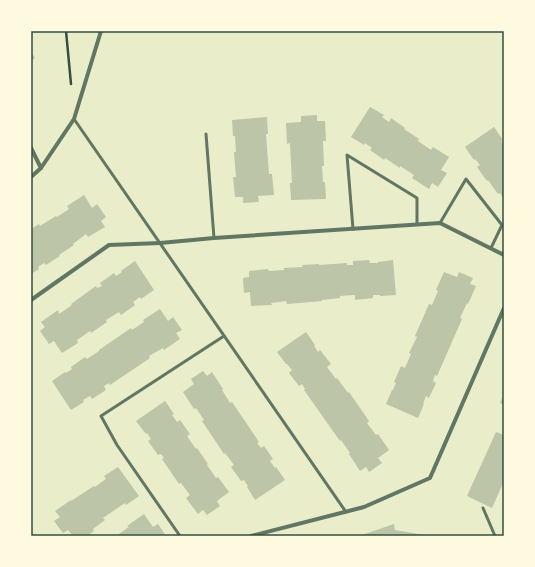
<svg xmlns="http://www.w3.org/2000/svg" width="535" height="567" viewBox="0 0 535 567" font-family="Raleway,sans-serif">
  <rect width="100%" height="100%" fill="#e9edc9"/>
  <g fill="#bcc5a7">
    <path d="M31,52L35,58L31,61Z"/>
    <path d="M370,107L384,115L382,117L389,122L391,118L405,128L404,129L419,139L418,141L431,150L433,147L449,157L441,170L447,173L438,187L432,183L429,189L412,178L414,175L400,166V168L385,158L384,160L370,150L372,148L365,143L364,145L351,137Z"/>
    <path d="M317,115V121H325L326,141H323L324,166H322L323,182H325L326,199L291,200L290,183H292L290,143L287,144L286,123L301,122V116Z"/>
    <path d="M267,117L268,134H266L269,174H272L274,195L258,196L259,202L243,203V197H235L233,177H236L234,152H236L235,136H233L232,120Z"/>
    <path d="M494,127L503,140L501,141L504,145V199L500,193L498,194L488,180L487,181L477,167L480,165L475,159L474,160L465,147Z"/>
    <path d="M84,195L92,208L97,204L106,217L101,221L105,227L88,237L86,234L73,244L74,245L59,255L60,256L46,265L44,263L38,267L39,269L31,274V229L39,224L40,226L56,216L57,217L69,209L67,206Z"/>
    <path d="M369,260L370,263H378V262L393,260L396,295L380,296V295H373V298L355,300V295L340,296V298L322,300V301L287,304L286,301L271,303L272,305L251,306L250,292L244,293L243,278L249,277V271L268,269L269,271L284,270V268L303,267L302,265L319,264V265L347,263V265H353V261Z"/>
    <path d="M135,261L154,290L141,299L140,297L133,302L135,305L121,315L119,312L106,320L107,322L91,333L90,331L77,340L78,343L62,353L54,341L49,344L40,331L45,327L41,322L58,310L59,314L72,305L71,304L96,286L97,288L102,286L100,283L114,273L116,276L122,272L121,271Z"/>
    <path d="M444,272L457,277L459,272L473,278L470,284L476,286L468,304L467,303L460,318L462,319L437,376L435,375L433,381L436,383L429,398L426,396L423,404H424L418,418L386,404L392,390H393L396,383L394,382L401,366L405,368L411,354L409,353L417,337L415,336L429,304L432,305L438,291L436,290Z"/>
    <path d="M160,309L168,321L173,317L182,330L176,333L180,339L164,350L163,348L149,356L150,358L110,385L109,383L104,386L106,390L92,399L90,396L83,400L84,402L71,410L52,381L65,372L66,373L72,369L71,367L85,357L87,359L99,351V350L131,328L132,330L144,322L143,320Z"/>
    <path d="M306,332L315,345L314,346L318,352L320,350L331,364L327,367L336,379L337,378L348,393L349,392L369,421L367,423L376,435L378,434L389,450L378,458L382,463L369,472L366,467L360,471L349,454L350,453L341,440L340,441L304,390L305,389L302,384L299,386L289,373L292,370L287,364H286L277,352Z"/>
    <path d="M203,371L207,376L212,372L223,389L222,390L230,403L232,402L259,442L257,443L261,448L264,446L273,459L270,461L275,468L276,467L285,480L255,500L247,487L248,486L244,480L241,481L231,467L234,465L225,453L224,454L202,421L204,420L196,408L194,409L183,392L194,384L191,379Z"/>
    <path d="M504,394V405L500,403Z"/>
    <path d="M165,401L174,414L172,415L177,422L180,420L190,434L187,436L196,449L197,448L208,464L207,465L216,478L218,477L229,492L217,501L220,506L207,515L203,510L198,514L186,498L190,495L181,483L179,484L162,459L164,458L161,454L158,455L148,441L151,439L147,433L146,434L136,421Z"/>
    <path d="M496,432L504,435V481L492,508L467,496Z"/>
    <path d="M118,467L139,496L126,505L125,503L103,518L105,520L93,529L94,531L87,536H73L68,530L63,533L54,521L60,517L55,511L71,500V501L94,486L95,487L106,479L104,476Z"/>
    <path d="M144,514L153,527L158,524L166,536H116L129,527L127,526Z"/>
    <path d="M394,524L395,530L424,535V536H359Z"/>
  </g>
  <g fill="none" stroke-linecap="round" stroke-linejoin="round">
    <path stroke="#344e41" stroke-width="2.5" d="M66,31L71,84"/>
    <g stroke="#617663" stroke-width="3">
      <path d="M74,119L346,512"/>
      <path d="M206,134L214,238"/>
      <path d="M440,223L466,179L502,225L491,248"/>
      <path d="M353,229L347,155L417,198V224"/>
      <path d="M483,508L495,536"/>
      <path d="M180,536L117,445L101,416L224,336"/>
    </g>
    <g stroke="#617663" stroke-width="4">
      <path d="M31,148L41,168"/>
      <path d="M31,177L41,168L74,119L101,31"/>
      <path d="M31,300L109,245L160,243L214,238L440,223L504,255"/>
      <path d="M251,536L364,507L430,478L504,308"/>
    </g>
  </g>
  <rect width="535" height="567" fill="none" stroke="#fefae0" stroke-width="64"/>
  <rect x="32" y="32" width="471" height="503" fill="none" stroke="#344e41" stroke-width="1.5"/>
</svg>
